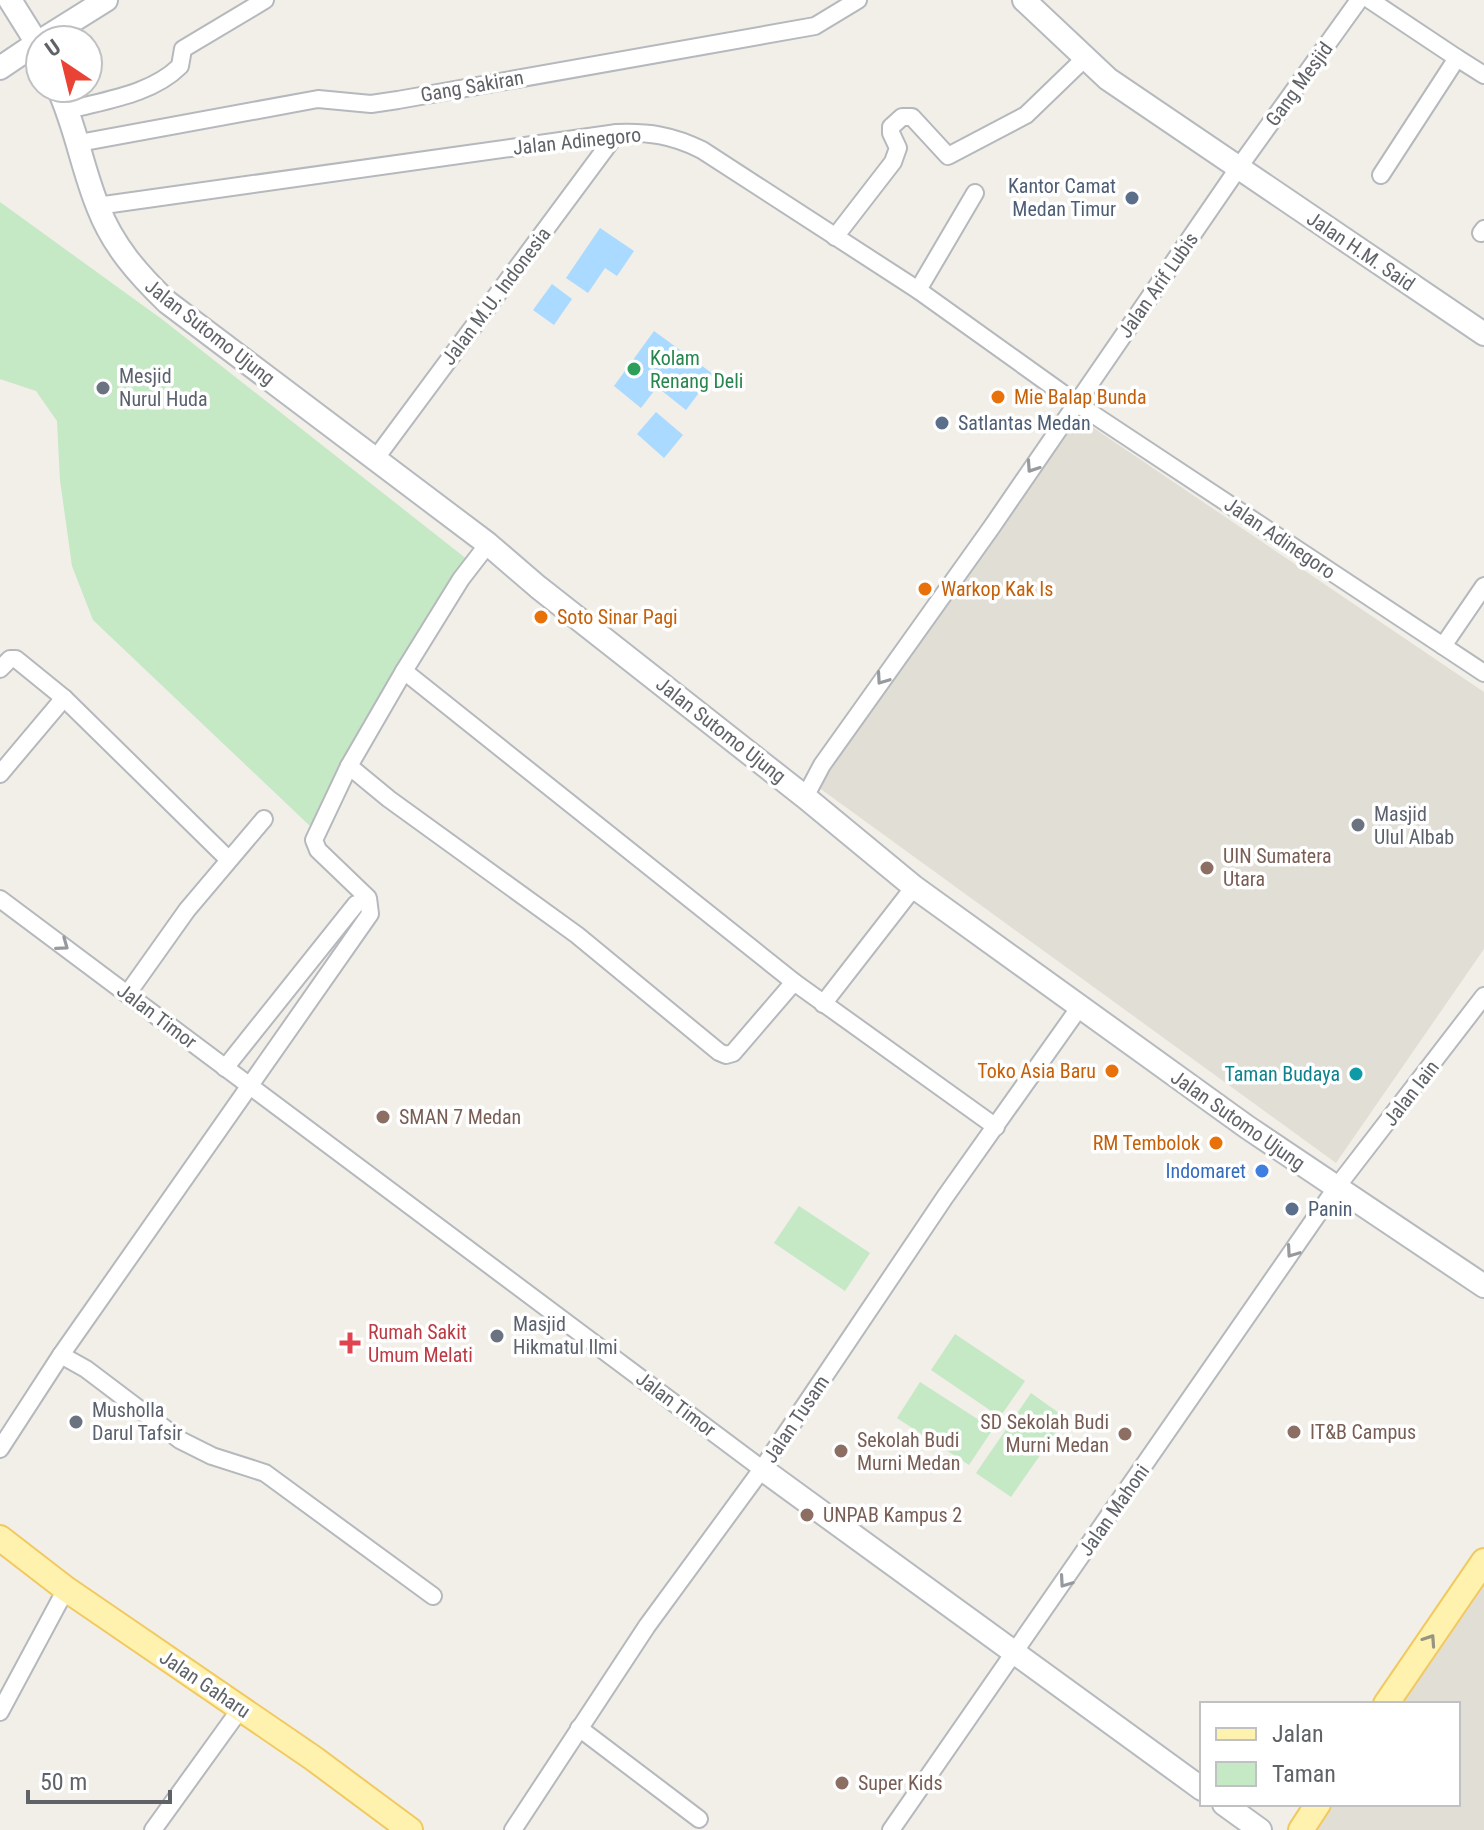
<svg xmlns="http://www.w3.org/2000/svg" width="1484" height="1830" viewBox="0 0 1484 1830" font-family="'Roboto Condensed',sans-serif">
  <rect width="100%" height="100%" fill="#f1efe8"/>
  <g fill="#e1ded6">
    <path d="M1079,418L1484,692V949L1336,1163L818,787Z"/>
    <path d="M1484,1584V1830H1304L1323,1804H1458V1704H1396Z"/>
  </g>
  <g fill="#c5e8c5">
    <path d="M0,202L163,320L468,560L400,662L310,826L93,620L72,566L60,480L57,421L36,391L0,379Z"/>
    <path d="M799,1206L870,1253L845,1291L774,1243Z"/>
    <path d="M955,1334L1025,1381L1000,1417L931,1370Z"/>
    <path d="M920,1382L993,1429L969,1465L897,1418Z"/>
    <path d="M1031,1393L1066,1418L1011,1497L976,1473Z"/>
  </g>
  <g fill="#aadaff">
    <path d="M600,228L634,251L617,276L605,268L588,293L566,278Z"/>
    <path d="M552,284L572,299L554,325L533,310Z"/>
    <path d="M654,331L713,374L686,410L657,387L641,408L614,386Z"/>
    <path d="M656,412L683,435L664,458L637,434Z"/>
  </g>
  <g fill="none" stroke-linecap="round" stroke-linejoin="round">
    <g stroke="#b5b8bc" stroke-width="20">
      <g id="street">
        <path d="M1370,0L1457,58L1381,175"/>
        <path d="M1457,58L1484,75"/>
        <path d="M69,110C106,100 152,94 180,66L183,49L265,0"/>
        <path d="M79,143L318,99L371,104L398,100L815,26L858,0"/>
        <path d="M97,206L617,133C649,132 672,135 702,150L918,290L1076,403L1484,673"/>
        <path d="M1481,233L1484,229"/>
        <path d="M835,237L893,162L898,148L891,133V127L902,117H912L948,156L1026,115L1084,59"/>
        <path d="M918,290L975,193"/>
        <path d="M376,458L617,133"/>
        <path d="M1443,646L1484,586"/>
        <path d="M0,669L10,659H16L64,698L228,859"/>
        <path d="M404,671L794,982L996,1127"/>
        <path d="M349,766L389,799L577,935L719,1052L726,1055L733,1053L794,982"/>
        <path d="M0,774L64,698"/>
        <path d="M805,797L822,765L991,528L1239,167L1359,0"/>
        <path d="M0,899L762,1469"/>
        <path d="M128,993L187,910L264,819"/>
        <path d="M823,1004L914,887"/>
        <path d="M225,1068L356,904"/>
        <path d="M61,1355L86,1369L180,1440L212,1456L265,1473L433,1596"/>
        <path d="M0,1449L61,1355L370,914L368,898L318,850L314,840L349,766L404,671L461,579L488,544"/>
        <path d="M0,1712L66,1589"/>
        <path d="M579,1728L699,1819"/>
        <path d="M153,1830L241,1708"/>
        <path d="M513,1830L647,1626L762,1469L945,1197L1079,1008"/>
        <path d="M891,1830L1336,1188L1484,996"/>
      </g>
    </g>
    <g stroke="#b6babf" stroke-width="26">
      <g id="secondary">
        <path d="M10,0L40,48"/>
        <path d="M1024,0L1108,79L1484,334"/>
        <path d="M42,40L106,0"/>
        <path d="M0,68L40,41"/>
        <path d="M58,88C76,127 82,168 98,207C113,246 138,274 167,302L488,544L538,587L805,797L914,887L1247,1127L1484,1286"/>
        <path d="M762,1469L1202,1789"/>
        <path d="M1224,1804L1260,1830"/>
      </g>
    </g>
    <g stroke="#f2c960" stroke-width="28">
      <g id="primary">
        <path d="M0,1538L66,1589L313,1758L410,1830"/>
        <path d="M1386,1704L1484,1561"/>
        <path d="M1301,1830L1318,1804"/>
      </g>
    </g>
    <use href="#street" stroke="#fff" stroke-width="16"/>
    <use href="#secondary" stroke="#fff" stroke-width="22"/>
    <use href="#primary" stroke="#fff2af" stroke-width="24"/>
  </g>
  <defs><path id="oneway-chevron" d="M-2-3.5L2.5 0L-2 3.5" fill="none" stroke-width="1.6" stroke-linecap="round" stroke-linejoin="round" transform="scale(2)"/></defs>
  <g stroke="#979a9d">
    <use href="#oneway-chevron" transform="translate(1032 467) rotate(124)"/>
    <use href="#oneway-chevron" transform="translate(882 679) rotate(125)"/>
    <use href="#oneway-chevron" transform="translate(63 945) rotate(36)"/>
    <use href="#oneway-chevron" transform="translate(1292 1252) rotate(125)"/>
    <use href="#oneway-chevron" transform="translate(1065 1582) rotate(125)"/>
  </g>
  <use stroke="#979581" href="#oneway-chevron" transform="translate(1430 1640) rotate(-56)"/>
  <g fill="#5c6f8a" stroke="#fff" stroke-width="3">
    <circle cx="1132" cy="198" r="8"/>
    <circle cx="942" cy="423" r="8"/>
    <circle cx="1292" cy="1209" r="8"/>
  </g>
  <circle fill="#2e9e5b" stroke="#fff" stroke-width="3" cx="634" cy="369" r="8"/>
  <g fill="#6b7280" stroke="#fff" stroke-width="3">
    <circle cx="103" cy="388" r="8"/>
    <circle cx="1358" cy="825" r="8"/>
    <circle cx="497" cy="1336" r="8"/>
    <circle cx="76" cy="1422" r="8"/>
  </g>
  <g fill="#e8710a" stroke="#fff" stroke-width="3">
    <circle cx="998" cy="397" r="8"/>
    <circle cx="925" cy="589" r="8"/>
    <circle cx="541" cy="617" r="8"/>
    <circle cx="1112" cy="1071" r="8"/>
    <circle cx="1216" cy="1143" r="8"/>
  </g>
  <g fill="#8d6e63" stroke="#fff" stroke-width="3">
    <circle cx="1207" cy="868" r="8"/>
    <circle cx="383" cy="1117" r="8"/>
    <circle cx="1294" cy="1432" r="8"/>
    <circle cx="1125" cy="1434" r="8"/>
    <circle cx="841" cy="1451" r="8"/>
    <circle cx="807" cy="1515" r="8"/>
    <circle cx="842" cy="1783" r="8"/>
  </g>
  <circle fill="#0f9aa8" stroke="#fff" stroke-width="3" cx="1356" cy="1074" r="8"/>
  <circle fill="#3f7fe0" stroke="#fff" stroke-width="3" cx="1262" cy="1171" r="8"/>
  <path fill="#e0444e" stroke="#fff" stroke-width="3" d="M346 1331h8v8h8v8h-8v8h-8v-8h-8v-8h8z"/>
  <g text-anchor="middle" stroke-width="7" stroke-linejoin="round" paint-order="stroke">
    <g font-size="20" fill="#5f6368" stroke="#fff">
      <text transform="translate(1299 84) rotate(-54)" y="7">Gang Mesjid</text>
      <text transform="translate(472 86) rotate(-10)" y="7">Gang Sakiran</text>
      <text transform="translate(577 141) rotate(-6)" y="7">Jalan Adinegoro</text>
      <text transform="translate(1361 251) rotate(34)" y="7">Jalan H.M. Said</text>
      <text transform="translate(1158 285) rotate(-55)" y="7">Jalan Arif Lubis</text>
      <text transform="translate(496 296) rotate(-53)" y="7">Jalan M.U. Indonesia</text>
      <text transform="translate(210 332) rotate(38)" y="7">Jalan Sutomo Ujung</text>
      <text transform="translate(1280 538) rotate(34)" y="7">Jalan Adinegoro</text>
      <text transform="translate(721 730) rotate(38)" y="7">Jalan Sutomo Ujung</text>
      <text transform="translate(157 1016) rotate(37)" y="7">Jalan Timor</text>
      <text transform="translate(1411 1093) rotate(-52)" y="7">Jalan Iain</text>
      <text transform="translate(1238 1120) rotate(35)" y="7">Jalan Sutomo Ujung</text>
      <text transform="translate(676 1404) rotate(37)" y="7">Jalan Timor</text>
      <text transform="translate(796 1419) rotate(-56)" y="7">Jalan Tusam</text>
      <text transform="translate(1114 1510) rotate(-55)" y="7">Jalan Mahoni</text>
      <text transform="translate(205 1684) rotate(34)" y="7">Jalan Gaharu</text>
    </g>
    <g font-size="20" fill="#4e5e75" stroke="#fff" text-anchor="start">
      <text x="1116" y="193" text-anchor="end">Kantor Camat<tspan x="1116" dy="23">Medan Timur</tspan></text>
      <text x="958" y="430">Satlantas Medan</text>
      <text x="1308" y="1216">Panin</text>
    </g>
    <g font-size="20" fill="#27864d" stroke="#fff" text-anchor="start">
      <text x="650" y="365">Kolam<tspan x="650" dy="23">Renang Deli</tspan></text>
    </g>
    <g font-size="20" fill="#5b616d" stroke="#fff" text-anchor="start">
      <text x="119" y="383">Mesjid<tspan x="119" dy="23">Nurul Huda</tspan></text>
      <text x="1374" y="821">Masjid<tspan x="1374" dy="23">Ulul Albab</tspan></text>
      <text x="513" y="1331">Masjid<tspan x="513" dy="23">Hikmatul Ilmi</tspan></text>
      <text x="92" y="1417">Musholla<tspan x="92" dy="23">Darul Tafsir</tspan></text>
    </g>
    <g font-size="20" fill="#c56008" stroke="#fff" text-anchor="start">
      <text x="1014" y="404">Mie Balap Bunda</text>
      <text x="941" y="596">Warkop Kak Is</text>
      <text x="557" y="624">Soto Sinar Pagi</text>
      <text x="1096" y="1078" text-anchor="end">Toko Asia Baru</text>
      <text x="1200" y="1150" text-anchor="end">RM Tembolok</text>
    </g>
    <g font-size="20" fill="#785e54" stroke="#fff" text-anchor="start">
      <text x="1223" y="863">UIN Sumatera<tspan x="1223" dy="23">Utara</tspan></text>
      <text x="399" y="1124">SMAN 7 Medan</text>
      <text x="1109" y="1429" text-anchor="end">SD Sekolah Budi<tspan x="1109" dy="23">Murni Medan</tspan></text>
      <text x="1310" y="1439">IT&amp;B Campus</text>
      <text x="857" y="1447">Sekolah Budi<tspan x="857" dy="23">Murni Medan</tspan></text>
      <text x="823" y="1522">UNPAB Kampus 2</text>
      <text x="858" y="1790">Super Kids</text>
    </g>
    <g font-size="20" fill="#0d838f" stroke="#fff" text-anchor="end">
      <text x="1340" y="1081">Taman Budaya</text>
    </g>
    <g font-size="20" fill="#366cbe" stroke="#fff" text-anchor="end">
      <text x="1246" y="1178">Indomaret</text>
    </g>
    <g font-size="20" fill="#be3a42" stroke="#fff" text-anchor="start">
      <text x="368" y="1339">Rumah Sakit<tspan x="368" dy="23">Umum Melati</tspan></text>
    </g>
  </g>
  <rect x="1200" y="1702" width="260" height="104" fill="#ffffff" stroke="#bfc1c3" stroke-width="2"/>
  <rect x="1216" y="1728" width="40" height="12" fill="#fff2af" stroke="#bfc1c3" stroke-width="2"/>
  <text x="1272" y="1742" font-size="24" fill="#5f6368">Jalan</text>
  <rect x="1216" y="1762" width="40" height="24" fill="#c5e8c5" stroke="#bfc1c3" stroke-width="2"/>
  <text x="1272" y="1782" font-size="24" fill="#5f6368">Taman</text>
  <g transform="translate(64 64) rotate(325)"><circle r="38" fill="#ffffff" stroke="#bfc1c3" stroke-width="2"/>
  <path d="M0-6L14 30L0 20L-14 30Z" fill="#ea4335"/>
  <text y="-12" font-size="22" font-weight="bold" text-anchor="middle" fill="#5f6368">U</text>
  </g>
  <path d="M28 1790v12h142v-12" fill="none" stroke="#5f6368" stroke-width="4"/>
  <text x="40" y="1790" font-size="24" fill="#5f6368" stroke="#ffffff" stroke-width="6" paint-order="stroke">50 m</text>
</svg>
